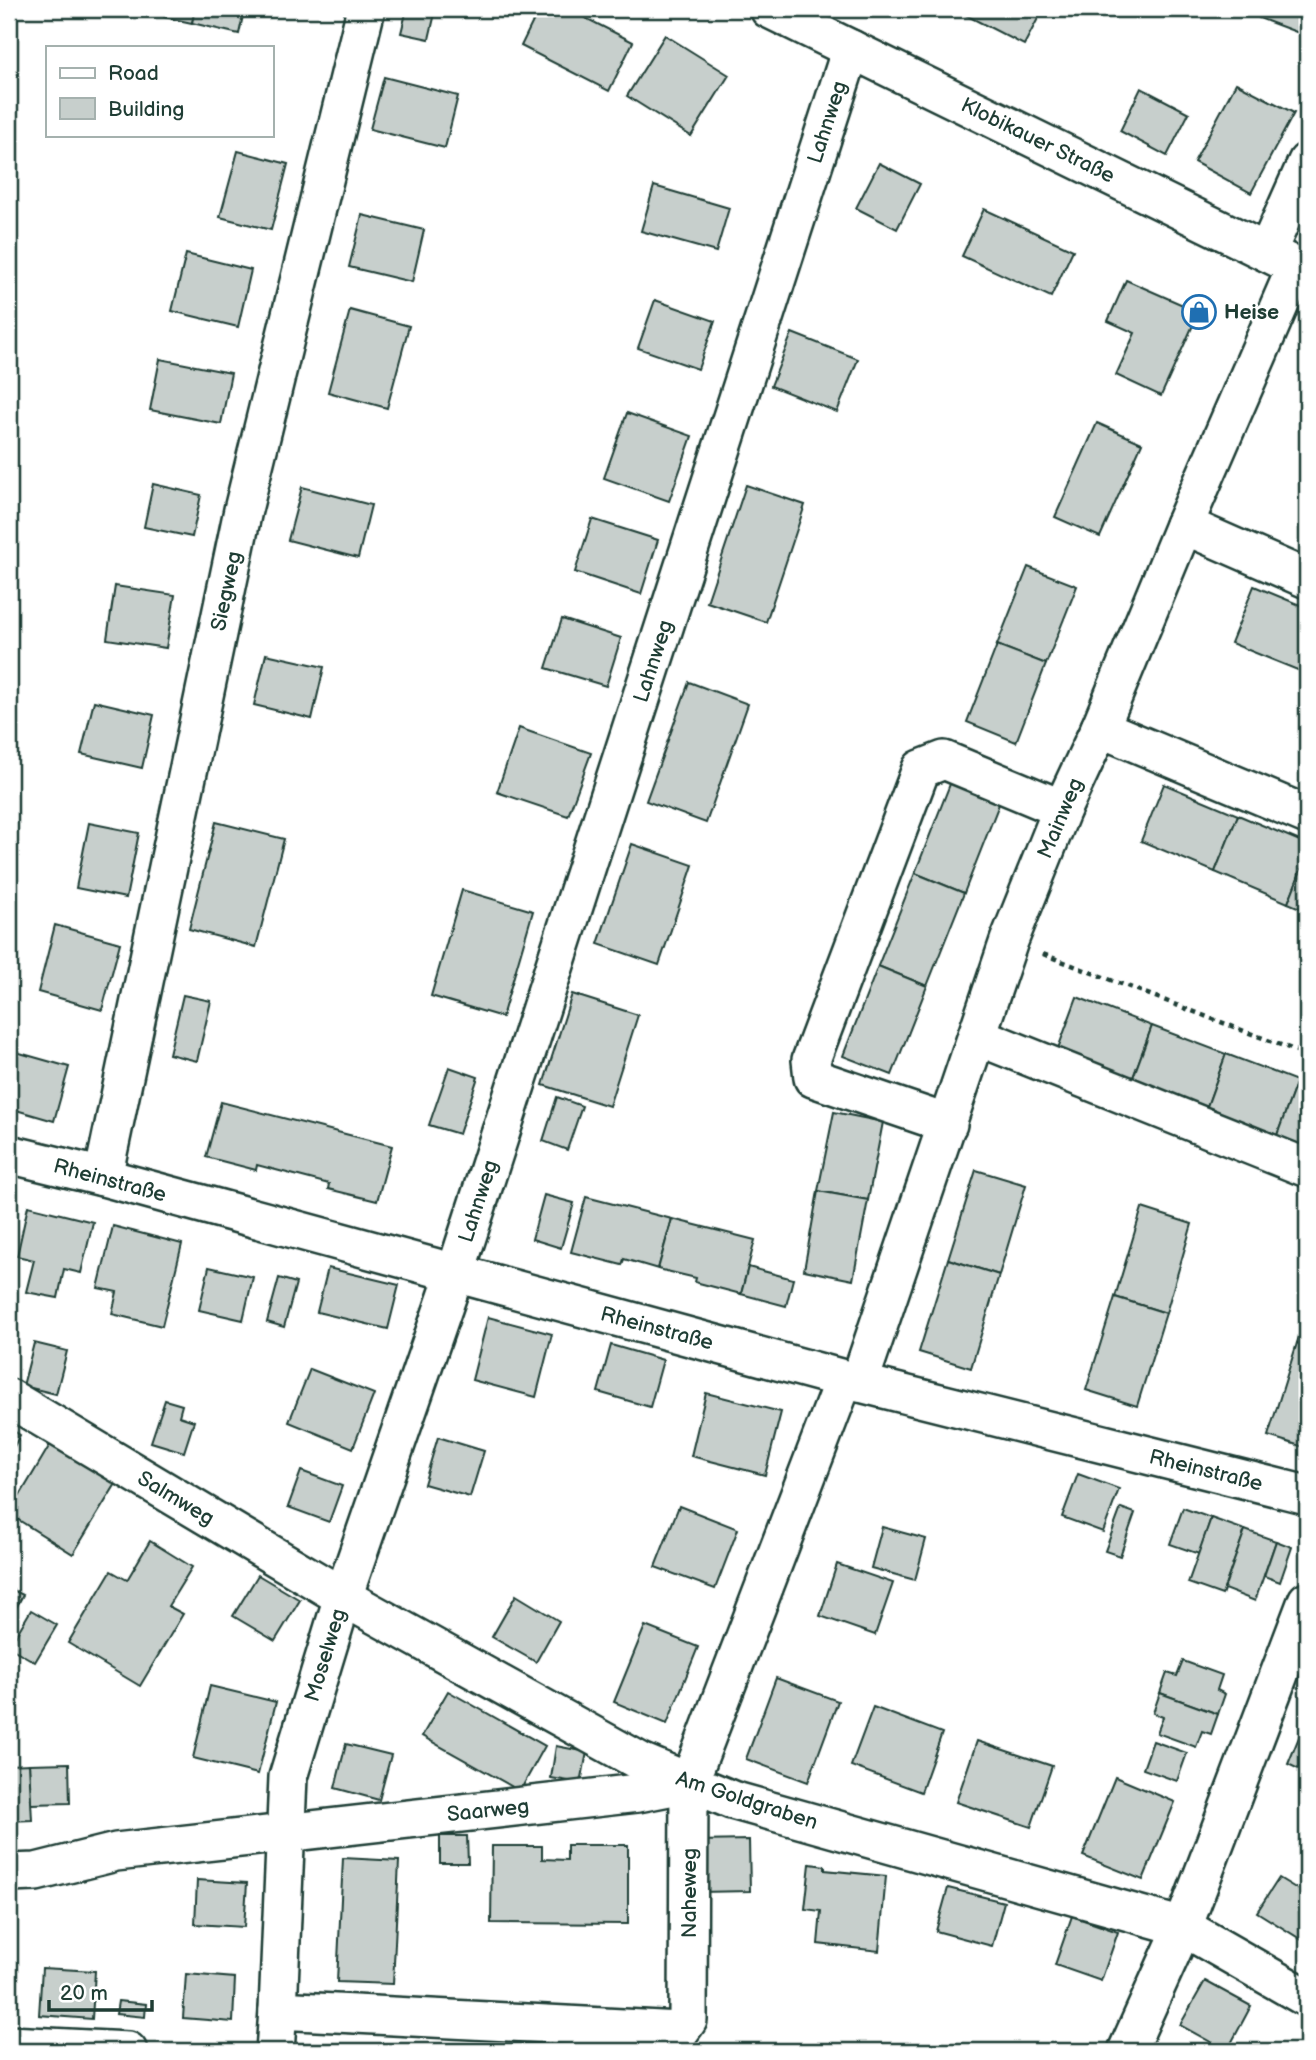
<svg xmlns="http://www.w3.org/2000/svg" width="1316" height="2060" viewBox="0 0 1316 2060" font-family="'Balsamiq Sans',sans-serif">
  <rect width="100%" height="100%" fill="#fff"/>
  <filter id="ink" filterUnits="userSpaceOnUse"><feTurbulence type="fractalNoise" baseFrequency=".0143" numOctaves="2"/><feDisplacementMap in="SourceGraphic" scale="14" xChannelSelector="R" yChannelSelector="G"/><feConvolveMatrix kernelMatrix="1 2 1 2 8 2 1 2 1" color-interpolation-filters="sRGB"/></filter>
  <g filter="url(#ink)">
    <g fill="#c7cfcc" stroke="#1f3d34" stroke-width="2">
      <path d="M165,9H195L192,23L164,17Z"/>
      <path d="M195,9H234L244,11L239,34L192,23Z"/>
      <path d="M407,9H436L429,39L401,33Z"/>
      <path d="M539,9H568L633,42L609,91L521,46Z"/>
      <path d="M954,9H1043L1024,45Z"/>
      <path d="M1263,9H1307V36L1259,18Z"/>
      <path d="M665,35L729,75L691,136L627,96Z"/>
      <path d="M384,77L458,96L445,148L370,129Z"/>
      <path d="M1236,83L1294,113L1251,193L1194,162Z"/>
      <path d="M1141,88L1189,113L1167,156L1120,131Z"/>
      <path d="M238,151L288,164L271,230L220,217Z"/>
      <path d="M879,163L920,184L897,229L856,208Z"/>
      <path d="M654,186L729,208L716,252L641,231Z"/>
      <path d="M984,209L1073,250L1051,297L962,256Z"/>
      <path d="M362,215L424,230L412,282L349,267Z"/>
      <path d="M186,254L251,270L238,327L172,311Z"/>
      <path d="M1126,280L1199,312L1161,396L1116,375L1135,333L1108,321Z"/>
      <path d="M655,300L715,321L698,369L638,348Z"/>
      <path d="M350,310L409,326L387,408L328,392Z"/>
      <path d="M792,333L858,359L837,412L771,386Z"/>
      <path d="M160,359L231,373L221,424L150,410Z"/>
      <path d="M627,413L692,436L669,501L604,478Z"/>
      <path d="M1097,423L1142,443L1100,537L1055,517Z"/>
      <path d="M153,484L201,495L192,537L144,527Z"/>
      <path d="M746,485L805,505L766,622L707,602Z"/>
      <path d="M302,487L371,505L358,558L288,540Z"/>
      <path d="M592,519L658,540L641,594L575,572Z"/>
      <path d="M1028,567L1077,586L1046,664L997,645Z"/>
      <path d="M115,586L175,595L166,648L107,639Z"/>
      <path d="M1254,586L1307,608V668L1305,673L1231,643Z"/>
      <path d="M562,619L621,638L606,686L546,668Z"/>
      <path d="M997,645L1046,664L1016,742L967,722Z"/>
      <path d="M266,654L324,667L312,719L254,705Z"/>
      <path d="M689,682L748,704L706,823L646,801Z"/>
      <path d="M94,701L154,715L142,768L81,754Z"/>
      <path d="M519,728L591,753L568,816L497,792Z"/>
      <path d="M952,779L1001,799L964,893L915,873Z"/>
      <path d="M1164,784L1238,815L1215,872L1141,841Z"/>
      <path d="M1238,815L1307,844V855L1288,903L1215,872Z"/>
      <path d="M216,822L284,839L256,947L189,929Z"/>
      <path d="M89,823L139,833L126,898L76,888Z"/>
      <path d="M632,844L693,865L659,965L598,944Z"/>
      <path d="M1307,855V911L1288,903Z"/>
      <path d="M915,873L964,893L927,986L878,966Z"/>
      <path d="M462,890L533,911L502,1017L431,996Z"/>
      <path d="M55,925L120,943L102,1010L38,992Z"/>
      <path d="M878,966L927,986L892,1075L843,1056Z"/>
      <path d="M572,994L638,1015L609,1106L543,1085Z"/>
      <path d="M183,995L211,1001L197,1061L169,1054Z"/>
      <path d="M1077,997L1152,1026L1131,1083L1056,1054Z"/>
      <path d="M1152,1026L1226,1054L1205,1112L1131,1083Z"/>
      <path d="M9,1050L69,1067L54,1121L9,1108Z"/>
      <path d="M1226,1054L1297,1081L1276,1138L1205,1112Z"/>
      <path d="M449,1067L478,1077L459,1134L429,1125Z"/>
      <path d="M1297,1081L1307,1084V1150L1276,1138Z"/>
      <path d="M557,1097L582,1106L567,1150L543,1141Z"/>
      <path d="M221,1102L392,1146L377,1201L328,1189L329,1184L257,1165L256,1170L206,1157Z"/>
      <path d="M834,1112L883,1122L868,1200L818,1191Z"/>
      <path d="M976,1170L1026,1185L999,1275L948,1259Z"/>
      <path d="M818,1191L868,1200L853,1280L804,1270Z"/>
      <path d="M544,1195L574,1203L561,1248L532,1239Z"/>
      <path d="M586,1197L672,1219L658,1269L624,1259L622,1265L571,1252Z"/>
      <path d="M28,1206L93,1222L81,1273L64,1269L58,1298L26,1292L34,1260L17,1256Z"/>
      <path d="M1142,1208L1192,1224L1166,1313L1115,1297Z"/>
      <path d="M672,1219L755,1240L741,1294L695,1282L696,1278L658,1269Z"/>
      <path d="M113,1226L182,1244L162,1326L112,1314L117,1292L98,1288Z"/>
      <path d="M948,1259L999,1275L971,1368L919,1352Z"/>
      <path d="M209,1267L253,1277L243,1320L199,1310Z"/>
      <path d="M748,1267L793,1279L786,1306L741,1294Z"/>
      <path d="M328,1268L399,1285L388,1329L317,1312Z"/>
      <path d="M279,1278L296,1283L284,1327L267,1322Z"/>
      <path d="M1115,1297L1166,1313L1137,1406L1086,1390Z"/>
      <path d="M1307,1310V1346L1297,1343Z"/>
      <path d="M488,1317L552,1334L536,1397L472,1380Z"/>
      <path d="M34,1343L67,1351L56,1394L23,1386Z"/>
      <path d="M1297,1343L1307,1346V1448L1268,1436Z"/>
      <path d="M611,1345L663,1360L650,1407L598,1392Z"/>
      <path d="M310,1369L374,1394L353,1448L289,1422Z"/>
      <path d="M706,1393L781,1412L765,1475L691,1456Z"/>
      <path d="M165,1400L182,1405L179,1416L194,1421L184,1452L151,1442Z"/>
      <path d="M9,1428L20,1435L9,1456Z"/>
      <path d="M438,1437L484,1451L470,1497L424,1484Z"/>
      <path d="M51,1443L117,1482L73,1554L9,1514Z"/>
      <path d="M301,1471L342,1486L329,1522L288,1507Z"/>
      <path d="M1078,1474L1119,1489L1103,1532L1062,1517Z"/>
      <path d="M679,1506L738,1529L715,1589L655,1567Z"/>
      <path d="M1121,1508L1135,1513L1120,1556L1105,1551Z"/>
      <path d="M1183,1508L1211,1518L1199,1554L1170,1544Z"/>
      <path d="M1211,1518L1245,1530L1222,1595L1188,1583Z"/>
      <path d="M882,1527L926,1539L915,1580L871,1568Z"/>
      <path d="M1245,1530L1276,1541L1255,1601L1224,1589Z"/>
      <path d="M150,1541L192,1567L168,1606L183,1614L140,1686L68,1643L111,1571L127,1580Z"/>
      <path d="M1276,1541L1292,1547L1280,1582L1264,1576Z"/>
      <path d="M837,1564L893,1583L875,1635L820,1616Z"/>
      <path d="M258,1575L300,1600L275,1641L233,1616Z"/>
      <path d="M9,1588L23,1595L9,1621Z"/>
      <path d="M516,1595L559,1621L536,1662L492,1637Z"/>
      <path d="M31,1610L57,1625L35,1662L9,1647Z"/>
      <path d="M645,1626L698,1647L667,1724L614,1702Z"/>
      <path d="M1183,1661L1222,1675L1217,1690L1225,1694L1218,1714L1160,1693L1167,1673L1177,1676Z"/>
      <path d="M776,1678L838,1701L808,1782L746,1759Z"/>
      <path d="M210,1686L276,1702L258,1774L193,1758Z"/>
      <path d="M448,1691L545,1746L520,1791L422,1736Z"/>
      <path d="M1160,1693L1218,1714L1211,1734L1202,1731L1196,1747L1157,1733L1163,1717L1153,1713Z"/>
      <path d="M873,1707L942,1733L921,1792L851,1766Z"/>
      <path d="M1306,1720H1307V1773L1288,1764Z"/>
      <path d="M977,1741L1052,1766L1031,1827L956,1802Z"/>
      <path d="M1153,1741L1187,1753L1177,1781L1143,1769Z"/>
      <path d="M346,1744L391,1755L379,1800L335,1788Z"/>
      <path d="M556,1746L587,1752L581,1783L551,1778Z"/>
      <path d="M69,1763L70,1803L31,1804L29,1764Z"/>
      <path d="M29,1764L32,1820L9,1821V1765Z"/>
      <path d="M1115,1777L1175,1802L1143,1880L1083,1856Z"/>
      <path d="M440,1836H467L468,1863H440Z"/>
      <path d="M749,1840L750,1891L699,1892L698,1841Z"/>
      <path d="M567,1845H628V1924L491,1923L492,1846H542V1859L567,1860Z"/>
      <path d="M343,1858L399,1861L393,1984L337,1982Z"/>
      <path d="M810,1864L825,1866V1870L886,1876L879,1951L818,1944L821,1911L805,1909Z"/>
      <path d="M1279,1878L1307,1895V1931L1302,1940L1257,1912Z"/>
      <path d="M197,1880L247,1883L244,1927L195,1924Z"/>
      <path d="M948,1888L1004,1902L992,1946L936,1931Z"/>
      <path d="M1072,1916L1118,1932L1101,1981L1055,1965Z"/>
      <path d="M9,1949L15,1950L11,2005H9Z"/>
      <path d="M42,1968L95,1971L92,2019L39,2015Z"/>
      <path d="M186,1974L235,1978L233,2022L183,2018Z"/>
      <path d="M1205,1981L1251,2006L1227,2051L1180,2025Z"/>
      <path d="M118,2001L146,2004L145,2017L116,2014Z"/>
    </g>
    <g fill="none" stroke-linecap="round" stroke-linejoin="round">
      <g stroke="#1f3d34" stroke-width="42">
        <g id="minor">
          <path d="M769,9L1307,272"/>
          <path d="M1267,252L1307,162"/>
          <path d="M1184,525L1307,579"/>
          <path d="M1100,728L1307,815"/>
          <path d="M977,1036L1307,1168"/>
          <path d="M948,1124L813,1078L811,1060L921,769L944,760L1062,809"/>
          <path d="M9,1154L103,1177L844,1379L1307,1495"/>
          <path d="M103,1177L243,510L366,9"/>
          <path d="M859,1383L1009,941L1062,809L1100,728L1184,525L1296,267"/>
          <path d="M9,1398L343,1597L641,1762L732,1800L1183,1927L1307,1998"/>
          <path d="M9,1873L36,1872L116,1852L638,1793L689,1783"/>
          <path d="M278,2010L680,2031L688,2020L689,1783L844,1379"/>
          <path d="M9,2045L128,2051"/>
          <path d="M275,2051L278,2010L288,1777L343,1597L455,1274L851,49"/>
          <path d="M1127,2051L1183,1927L1307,1601"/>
        </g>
      </g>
      <path stroke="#1f3d34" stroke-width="4.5" stroke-dasharray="5 5" stroke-linecap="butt" d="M1043,954L1307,1055"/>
      <use href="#minor" stroke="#fff" stroke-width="37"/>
    </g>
  </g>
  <defs>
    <g id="shop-ring" transform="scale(1.75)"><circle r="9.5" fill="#fff" stroke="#1f6fb2" stroke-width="1.5"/><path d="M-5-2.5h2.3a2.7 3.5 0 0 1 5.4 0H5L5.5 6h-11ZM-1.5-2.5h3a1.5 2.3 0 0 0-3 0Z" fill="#1f6fb2"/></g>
  </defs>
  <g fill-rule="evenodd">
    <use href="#shop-ring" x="1199" y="312"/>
  </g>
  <g text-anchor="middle" stroke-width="5" stroke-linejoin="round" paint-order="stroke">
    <g font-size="21" fill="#1f3d34" stroke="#fff">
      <text transform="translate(827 122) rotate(-72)" y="7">Lahnweg</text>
      <text transform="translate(1038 140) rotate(26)" y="7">Klobikauer Straße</text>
      <text transform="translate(226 591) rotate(-78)" y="7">Siegweg</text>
      <text transform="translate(653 661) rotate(-72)" y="7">Lahnweg</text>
      <text transform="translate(1060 818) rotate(-67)" y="7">Mainweg</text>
      <text transform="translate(110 1180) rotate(15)" y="7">Rheinstraße</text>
      <text transform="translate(478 1201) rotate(-72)" y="7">Lahnweg</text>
      <text transform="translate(657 1328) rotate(15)" y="7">Rheinstraße</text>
      <text transform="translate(1206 1470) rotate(14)" y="7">Rheinstraße</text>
      <text transform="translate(176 1498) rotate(31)" y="7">Salmweg</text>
      <text transform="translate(325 1655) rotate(-73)" y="7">Moselweg</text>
      <text transform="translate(747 1800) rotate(18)" y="7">Am Goldgraben</text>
      <text transform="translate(488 1810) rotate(-6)" y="7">Saarweg</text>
      <text transform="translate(689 1893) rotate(-90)" y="7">Naheweg</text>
    </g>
    <g font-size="21" font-weight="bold" fill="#1f3d34" stroke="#fff" text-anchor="start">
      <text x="1224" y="319">Heise</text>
    </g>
  </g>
  <rect width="1316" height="2060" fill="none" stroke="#fff" stroke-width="35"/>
  <rect x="18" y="18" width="1281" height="2025" fill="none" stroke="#1f3d34" stroke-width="2.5" filter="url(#ink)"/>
  <rect x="46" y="46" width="228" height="91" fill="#ffffff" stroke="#a5b1ae" stroke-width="2"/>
  <rect x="60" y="68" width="35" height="10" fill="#ffffff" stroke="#a5b1ae" stroke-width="2"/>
  <text x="108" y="80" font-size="21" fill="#1f3d34">Road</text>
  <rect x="60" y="98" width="35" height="21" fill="#c7cfcc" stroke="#a5b1ae" stroke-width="2"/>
  <text x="108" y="116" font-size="21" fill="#1f3d34">Building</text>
  <path d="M49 2000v10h103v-10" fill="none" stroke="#1f3d34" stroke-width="3.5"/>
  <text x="60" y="2000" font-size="21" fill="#1f3d34" stroke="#ffffff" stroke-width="5" paint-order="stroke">20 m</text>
</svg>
